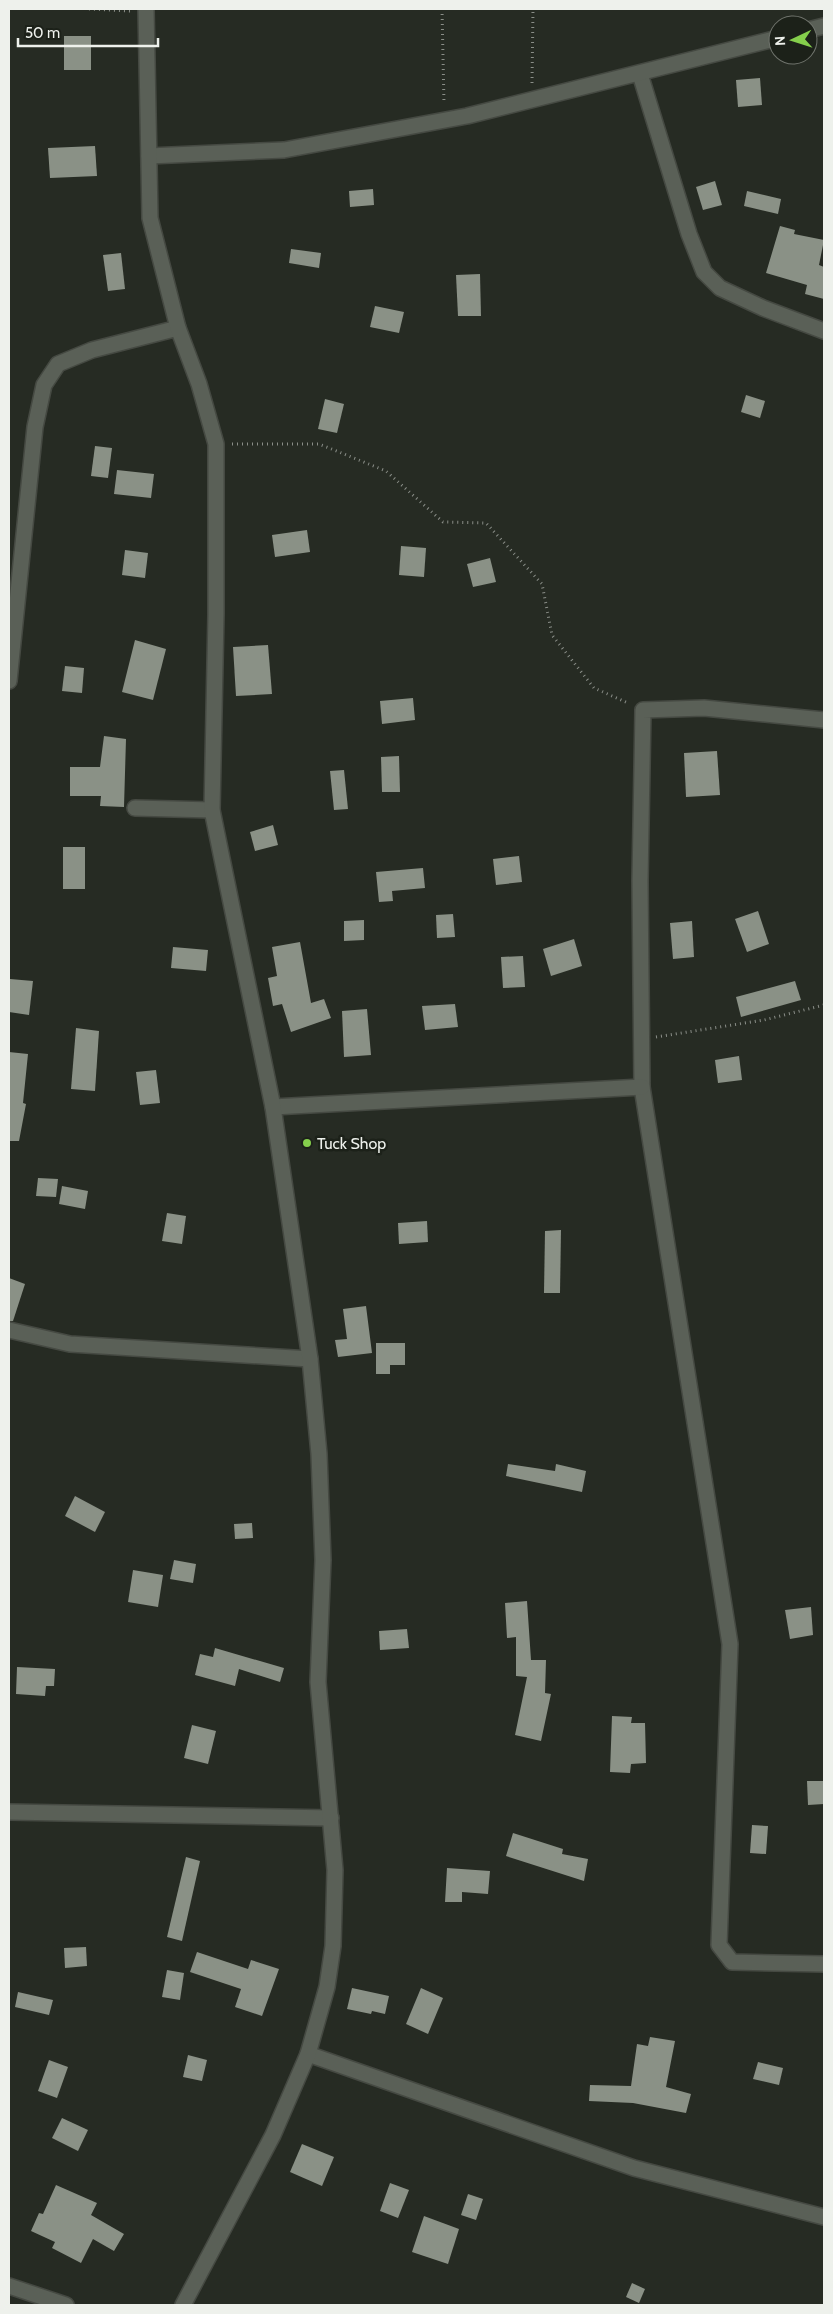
<svg xmlns="http://www.w3.org/2000/svg" width="833" height="2314" viewBox="0 0 833 2314" font-family="Cabin,sans-serif">
  <rect width="100%" height="100%" fill="#262b23"/>
  <g fill="#8a9186">
    <rect x="64" y="36" width="27" height="34"/>
    <path d="M760,78L762,105L738,107L736,80Z"/>
    <path d="M95,146L97,176L50,178L48,148Z"/>
    <path d="M715,181L722,205L703,210L696,187Z"/>
    <path d="M373,189L374,205L350,207L349,191Z"/>
    <path d="M747,191L781,199L778,214L744,206Z"/>
    <path d="M780,226L795,230L794,234L824,240L819,265L824,267V299L805,294L807,285L766,273Z"/>
    <path d="M291,249L321,253L319,268L289,263Z"/>
    <path d="M121,253L125,289L108,291L103,255Z"/>
    <path d="M480,274L481,316H458L456,275Z"/>
    <path d="M375,306L404,312L399,333L370,327Z"/>
    <path d="M746,395L765,401L760,418L741,412Z"/>
    <path d="M325,399L344,404L337,433L318,429Z"/>
    <path d="M95,446L112,448L108,478L91,476Z"/>
    <path d="M117,470L154,474L151,498L114,494Z"/>
    <path d="M307,530L310,552L275,557L272,535Z"/>
    <path d="M401,546L426,548L424,577L399,575Z"/>
    <path d="M125,550L148,553L145,578L122,575Z"/>
    <path d="M490,558L496,582L473,587L467,564Z"/>
    <path d="M135,640L166,649L153,700L122,692Z"/>
    <path d="M268,645L272,694L236,696L233,647Z"/>
    <path d="M65,666L84,668L82,693L62,691Z"/>
    <path d="M413,698L415,720L382,724L380,701Z"/>
    <path d="M104,736L126,739L124,807L100,806L101,796H70V767H100Z"/>
    <path d="M717,751L720,795L686,797L684,753Z"/>
    <path d="M399,756L400,792H382L381,757Z"/>
    <path d="M344,770L348,809L334,810L330,771Z"/>
    <path d="M273,825L278,845L255,851L250,832Z"/>
    <rect x="63" y="847" width="22" height="42"/>
    <path d="M519,856L522,882L496,885L493,859Z"/>
    <path d="M423,868L425,888L392,891L393,901L379,902L376,872Z"/>
    <path d="M758,911L769,944L747,952L735,919Z"/>
    <path d="M453,914L455,937L437,938L436,915Z"/>
    <path d="M364,920V940L344,941V921Z"/>
    <path d="M692,921L694,957L673,959L670,923Z"/>
    <path d="M574,939L582,966L551,976L543,949Z"/>
    <path d="M300,942L311,1003L324,999L331,1018L291,1032L282,1004L273,1006L268,978L277,976L272,947Z"/>
    <path d="M173,947L208,950L206,971L171,968Z"/>
    <path d="M523,956L525,987L503,988L501,957Z"/>
    <path d="M10,979L33,981L29,1015L9,1012Z"/>
    <path d="M795,981L801,1000L741,1017L736,997Z"/>
    <path d="M455,1004L458,1027L425,1030L422,1006Z"/>
    <path d="M367,1009L371,1055L344,1057L342,1011Z"/>
    <path d="M76,1028L99,1031L95,1091L71,1089Z"/>
    <path d="M9,1052L28,1054L23,1103L26,1104L19,1141H9Z"/>
    <path d="M739,1056L742,1080L718,1083L715,1060Z"/>
    <path d="M156,1070L160,1103L140,1105L136,1072Z"/>
    <path d="M38,1178L58,1179L56,1197L36,1196Z"/>
    <path d="M62,1186L88,1191L85,1209L59,1204Z"/>
    <path d="M167,1213L186,1216L182,1244L162,1241Z"/>
    <path d="M427,1221L428,1242L399,1244L398,1223Z"/>
    <path d="M561,1230L560,1293H544L545,1231Z"/>
    <path d="M9,1278L25,1284L13,1321H9Z"/>
    <path d="M366,1306L372,1353L338,1357L335,1340L347,1339L343,1309Z"/>
    <path d="M376,1343H405V1365H390V1374H376Z"/>
    <path d="M508,1464L555,1471L556,1464L586,1471L582,1492L506,1476Z"/>
    <path d="M75,1496L105,1512L95,1532L65,1516Z"/>
    <path d="M252,1523L253,1538L235,1539L234,1524Z"/>
    <path d="M174,1560L196,1564L193,1583L170,1579Z"/>
    <path d="M133,1570L163,1575L158,1607L128,1602Z"/>
    <path d="M527,1601L531,1660H546L545,1693L551,1694L541,1741L515,1735L527,1677L516,1676V1637L507,1638L505,1603Z"/>
    <path d="M811,1607L813,1635L790,1639L785,1610Z"/>
    <path d="M407,1629L409,1648L380,1650L379,1631Z"/>
    <path d="M215,1648L284,1668L280,1682L239,1669L235,1686L195,1675L200,1654L213,1657Z"/>
    <path d="M17,1667L55,1669L54,1686H46L45,1696L16,1694Z"/>
    <path d="M612,1716L632,1717L631,1723H645L646,1763L631,1764L630,1773L610,1772Z"/>
    <path d="M192,1725L216,1731L208,1764L184,1758Z"/>
    <path d="M807,1781H824V1804L808,1805Z"/>
    <path d="M752,1825L768,1826L766,1854L750,1853Z"/>
    <path d="M513,1833L563,1849L562,1854L588,1859L584,1881L506,1856Z"/>
    <path d="M186,1857L200,1861L182,1941L167,1937Z"/>
    <path d="M447,1868L490,1871L488,1894L462,1892V1902H445Z"/>
    <path d="M86,1947L87,1966L65,1968L64,1948Z"/>
    <path d="M197,1952L248,1969L251,1960L279,1969L262,2016L235,2007L241,1989L190,1972Z"/>
    <path d="M167,1970L184,1973L180,2000L162,1997Z"/>
    <path d="M352,1988L389,1996L385,2014L372,2011L371,2014L347,2009Z"/>
    <path d="M421,1988L443,1998L428,2034L406,2024Z"/>
    <path d="M18,1992L53,2000L49,2015L15,2007Z"/>
    <path d="M650,2037L675,2041L666,2087L691,2094L686,2113L633,2103L589,2101L590,2085L631,2086L637,2044L648,2046Z"/>
    <path d="M188,2055L207,2060L202,2081L183,2077Z"/>
    <path d="M49,2060L68,2067L57,2098L38,2091Z"/>
    <path d="M758,2062L783,2068L779,2085L753,2079Z"/>
    <path d="M62,2118L88,2130L78,2151L52,2138Z"/>
    <path d="M302,2144L334,2157L322,2186L290,2172Z"/>
    <path d="M390,2183L409,2190L398,2218L380,2211Z"/>
    <path d="M56,2185L97,2203L91,2215L124,2234L114,2251L93,2239L81,2263L52,2248L55,2242L31,2231L39,2213L43,2214Z"/>
    <path d="M468,2194L483,2199L476,2220L461,2215Z"/>
    <path d="M424,2216L459,2229L448,2264L412,2252Z"/>
    <path d="M632,2283L645,2289L639,2303L626,2297Z"/>
  </g>
  <g fill="none" stroke-linecap="round" stroke-linejoin="round">
    <g stroke="#454942" stroke-width="18">
      <g id="minor">
        <path d="M808,30L824,26"/>
        <path d="M640,74L689,234L704,272L720,288L763,308L824,331"/>
        <path d="M149,156L284,150L467,116L778,38"/>
        <path d="M9,681L35,427L44,385L58,364L92,350L178,328"/>
        <path d="M824,720L704,708L643,710L640,881L642,1087L730,1644L719,1945L732,1962L824,1964"/>
        <path d="M135,808L212,810"/>
        <path d="M273,1107L642,1087"/>
        <path d="M9,1330L70,1344L310,1359"/>
        <path d="M9,1812L331,1818"/>
        <path d="M308,2054L634,2168L824,2217"/>
        <path d="M9,2286L66,2305"/>
      </g>
    </g>
    <g stroke="#454942" stroke-width="18">
      <path id="tertiary" d="M146,9L150,218L178,328L199,384L216,444V614L212,810L273,1107L310,1359L319,1454L323,1560L318,1682L335,1870L333,1946L327,1987L308,2054L273,2135L183,2305"/>
    </g>
    <g stroke="#8a8e88" stroke-width="3" stroke-dasharray="1 4" stroke-linecap="butt">
      <path d="M89,9L131,11"/>
      <path d="M442,9L444,104"/>
      <path d="M532,83L533,9"/>
      <path d="M232,444H319L386,471L443,522L486,523L542,584L552,635L594,688L628,703"/>
      <path d="M656,1037L764,1020L824,1005"/>
    </g>
    <use href="#minor" stroke="#5a6057" stroke-width="15"/>
    <use href="#tertiary" stroke="#5a6057" stroke-width="15"/>
  </g>
  <circle fill="#85cf4c" stroke="#1c2119" stroke-width="2" cx="307" cy="1143" r="5"/>
  <g text-anchor="middle" stroke-width="5" stroke-linejoin="round" paint-order="stroke">
    <g font-size="16" fill="#eef1ec" stroke="#1c2119" text-anchor="start">
      <text x="317" y="1149">Tuck Shop</text>
    </g>
  </g>
  <rect width="833" height="2314" fill="none" stroke="#eef1ec" stroke-width="20"/>
  <g transform="translate(793 40) rotate(266)"><circle r="24" fill="#1c2119" stroke="#70746d"/>
  <path d="M0-4L9 19L0 12L-9 19Z" fill="#85cf4c"/>
  <text y="-8" font-size="14" font-weight="bold" text-anchor="middle" fill="#eef1ec">N</text>
  </g>
  <path d="M18 38v8h140v-8" fill="none" stroke="#eef1ec" stroke-width="2.5"/>
  <text x="25" y="38" font-size="15" fill="#eef1ec" stroke="#1c2119" stroke-width="4" paint-order="stroke">50 m</text>
</svg>
